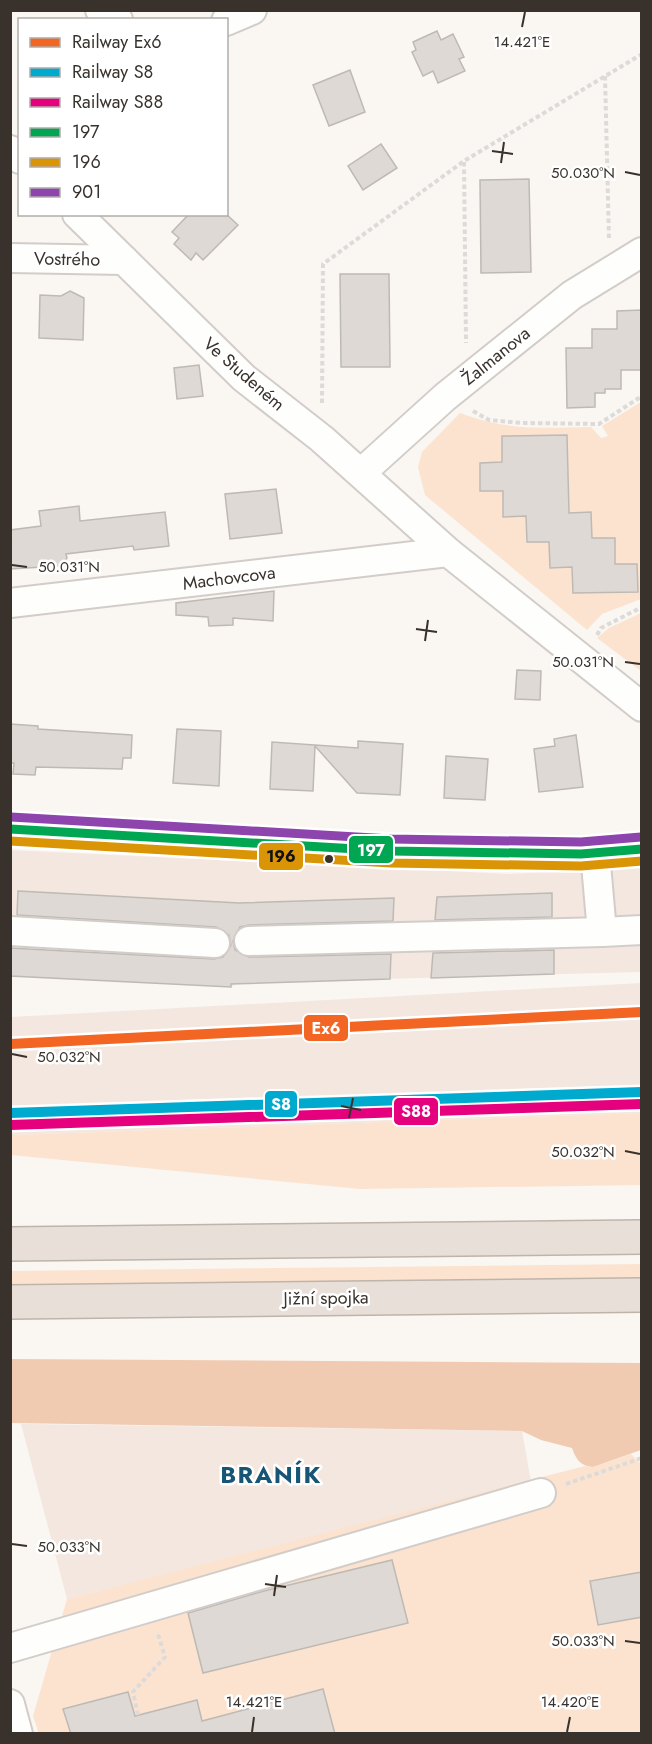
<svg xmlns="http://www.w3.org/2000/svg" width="652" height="1744" viewBox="0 0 652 1744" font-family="Jost,sans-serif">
  <rect width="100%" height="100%" fill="#faf6f2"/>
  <g fill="#f3e7e0">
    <path d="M10,850L510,874L612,869L641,865V972L237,983L231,987L11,976Z"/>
    <path d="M641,983V1113L11,1135V1017Z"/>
    <path d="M21,1424L522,1431L531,1482L67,1599Z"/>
  </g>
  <g fill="#fce3d0" fill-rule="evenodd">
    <path d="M641,402V599L602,614L587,630L425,495L418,467L422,452L460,413C508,431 542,428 591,427L601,438L608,436L602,426ZM567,435L569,513L591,512L592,538L615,564H637L638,592L573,593L572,567L550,568L549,542H527L526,517H503V491H481L480,463L502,462V436Z"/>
    <path d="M641,613V671L597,638L609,628Z"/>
    <path d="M641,1113V1185L360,1189L11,1155V1135Z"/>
    <path d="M641,1264L642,1278L11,1285L10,1271Z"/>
    <path d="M631,1454L641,1464V1733L39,1734L33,1716L67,1599L585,1466L593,1467Z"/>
  </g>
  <path fill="#f0cbb1" d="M10,1359L641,1363V1450L593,1467C580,1466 576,1459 572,1448L541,1440L522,1431L11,1423Z"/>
  <g fill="#ded9d4" stroke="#bfb9b4" stroke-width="1.5">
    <path d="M437,31L441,40L453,34L464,57L459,59L465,71L438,83L433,71L423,76L412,52L416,50L413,42Z"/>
    <path d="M350,70L365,112L329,126L313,85Z"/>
    <path d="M381,144L397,168L363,190L348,166Z"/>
    <path d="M529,179L531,272L481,273L480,180Z"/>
    <path d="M189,214H226L238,225L203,260L196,253L191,260L174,244L179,238L172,232Z"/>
    <path d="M340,274H389L390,367H341Z"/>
    <path d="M70,291L84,298L83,340L39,338L40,295L61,296Z"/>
    <path d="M642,310V370H621V389H605V393H595V407L567,408L566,348H592V329H617V311Z"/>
    <path d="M199,365L203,396L177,399L174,368Z"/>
    <path d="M567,435L569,513L591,512L592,538H615V564H637L638,592L573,593L572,567L550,568L549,542H527L526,516L503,517V491H480V463L502,462V436Z"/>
    <path d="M276,489L282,533L230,539L225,494Z"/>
    <path d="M79,506L80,521L165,512L169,546L134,550L133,546L66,554L67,558L60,566L10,569V530L41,526L39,511Z"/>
    <path d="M274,591L273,621L233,618V625L209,626L208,617L176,615V603Z"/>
    <path d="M517,670L541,671L540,700L515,699Z"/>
    <path d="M10,724L38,726V729L132,735L131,758H123L122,769L36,767L35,775L13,774L14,763H10Z"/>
    <path d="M177,729L221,731L219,786L173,783Z"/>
    <path d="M576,735L583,787L539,792L534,749L555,746L554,739Z"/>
    <path d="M358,741L403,744L400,795L357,793L315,746L313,791L270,789L272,742L358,748Z"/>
    <path d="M446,756L488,759L485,800L444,798Z"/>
    <path d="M18,891L239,903L394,898L393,921L249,925L240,927L233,941L235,950L249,957L391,954L390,979L231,984V987L10,976V948L214,959L223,957L231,945L229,935L216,927L17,915Z"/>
    <path d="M552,893V917L435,920L437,897Z"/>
    <path d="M554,950V974L431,978L433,953Z"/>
    <path d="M392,1560L408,1623L203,1673L188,1613L260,1592Z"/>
    <path d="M642,1572V1617L598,1625L590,1581Z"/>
    <path d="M323,1689L335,1734H71L63,1709L128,1692L135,1716L197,1700L202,1721Z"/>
  </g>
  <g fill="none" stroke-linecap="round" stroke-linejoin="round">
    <g stroke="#d3cdc9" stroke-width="32">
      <g id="minor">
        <path d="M100,10L118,20"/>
        <path d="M226,21L252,10"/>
        <path d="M10,150L20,159"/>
        <path d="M77,214L244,378L322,439L448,552L642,707"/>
        <path d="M10,258L124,260"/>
        <path d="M361,473L445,397L572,295L642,252"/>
        <path d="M10,603L448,552"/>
        <path d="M10,931L215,943"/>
        <path d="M602,932L642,930"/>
        <path d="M249,941L602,932L595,853"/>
        <path d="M10,1648L541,1493"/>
        <path d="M10,1704L18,1734"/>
      </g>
    </g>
    <g stroke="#bfb4aa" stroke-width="36">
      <path id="major" d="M10,829L391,851L581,854L642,849"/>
    </g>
    <g stroke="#bfb4aa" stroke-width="36">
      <g id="highway">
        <path d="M10,1244L642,1237"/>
        <path d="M10,1302L642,1295"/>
      </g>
    </g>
    <g stroke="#dcdbd9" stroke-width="4" stroke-dasharray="4.5 3" stroke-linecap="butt">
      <path d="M605,76L609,240"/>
      <path d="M464,162L466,343"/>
      <path d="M322,403L323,264L464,161L642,54"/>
      <path d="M473,411L489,420L522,423L599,424L642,396"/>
      <path d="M597,635L601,628L642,607"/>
      <path d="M566,1484L642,1458"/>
      <path d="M138,1715L133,1692L165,1657L158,1634"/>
    </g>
    <use href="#minor" stroke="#fefefd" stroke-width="28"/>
    <use href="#major" stroke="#f1ebe7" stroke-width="33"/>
    <use href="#highway" stroke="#e8dfd8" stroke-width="33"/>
    <g stroke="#fff" stroke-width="14">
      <path id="bus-1" d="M10,829L391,851L581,854L642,849"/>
    </g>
    <g stroke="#fff" stroke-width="14">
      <path id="bus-2" d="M10,841L391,863L581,866L642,861"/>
    </g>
    <g stroke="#fff" stroke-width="14">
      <path id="bus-3" d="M11,817L391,839L581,842L641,837"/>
    </g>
    <use href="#bus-1" stroke="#00a651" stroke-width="9"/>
    <use href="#bus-2" stroke="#da9507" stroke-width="9"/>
    <use href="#bus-3" stroke="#8e44ad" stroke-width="9"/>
    <g stroke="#fff" stroke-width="15">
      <path id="rail-1" d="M10,1044L642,1012"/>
    </g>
    <g stroke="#fff" stroke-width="15">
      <path id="rail-2" d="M10,1113L642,1092"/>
    </g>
    <g stroke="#fff" stroke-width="15">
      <path id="rail-3" d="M10,1125L642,1104"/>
    </g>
    <use href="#rail-1" stroke="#f26522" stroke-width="10"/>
    <use href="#rail-2" stroke="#00a9ce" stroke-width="10"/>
    <use href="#rail-3" stroke="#e5007d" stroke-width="10"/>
  </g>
  <path fill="none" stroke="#39322c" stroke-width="2" d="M522,27L525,12M492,151L513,154M501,163L504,142M625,172L640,175M12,565L27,567M416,629L437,632M425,641L428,620M625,662L640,664M12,1054L27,1057M341,1106L361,1110M349,1118L353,1098M625,1151L640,1154M12,1544L27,1546M265,1584L286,1587M274,1596L277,1575M625,1641L640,1643M252,1732L254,1717M567,1732L570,1717"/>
  <circle fill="#39322c" stroke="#fff" stroke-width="2" cx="329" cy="859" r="5"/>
  <g text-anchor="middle" stroke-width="5" stroke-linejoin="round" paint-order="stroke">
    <g font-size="18" fill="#39322c" stroke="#fff">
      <text transform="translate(67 259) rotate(1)" y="6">Vostrého</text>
      <text transform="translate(496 356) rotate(-39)" y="6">Žalmanova</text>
      <text transform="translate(244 374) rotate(41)" y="6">Ve Studeném</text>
      <text transform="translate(229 578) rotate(-7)" y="6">Machovcova</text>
      <text transform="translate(326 1298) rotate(-1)" y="6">Jižní spojka</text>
    </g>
    <g font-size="24" font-weight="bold" letter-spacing="1.5" fill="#185474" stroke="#fff">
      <text x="271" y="1483">BRANÍK</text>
    </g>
  </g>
  <g font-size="15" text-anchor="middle" fill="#39322c" stroke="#fff" stroke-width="5" stroke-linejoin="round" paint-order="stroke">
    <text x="522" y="47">14.421°E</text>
    <text x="583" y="178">50.030°N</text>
    <text x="69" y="572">50.031°N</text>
    <text x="583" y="667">50.031°N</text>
    <text x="69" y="1062">50.032°N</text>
    <text x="583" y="1157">50.032°N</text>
    <text x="69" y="1552">50.033°N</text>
    <text x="583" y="1646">50.033°N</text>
    <text x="254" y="1707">14.421°E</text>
    <text x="570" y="1707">14.420°E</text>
  </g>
  <g stroke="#fff" stroke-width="2">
    <rect x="348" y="835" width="46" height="29" rx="6" fill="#00a651"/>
    <rect x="258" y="842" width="46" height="29" rx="6" fill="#da9507"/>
    <rect x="303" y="1014" width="46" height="28" rx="6" fill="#f26522"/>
    <rect x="264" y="1090" width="34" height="28" rx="6" fill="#00a9ce"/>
    <rect x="393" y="1097" width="46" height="29" rx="6" fill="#e5007d"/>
  </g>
  <g font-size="16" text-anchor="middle" font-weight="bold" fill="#fff">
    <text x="371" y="856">197</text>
    <text x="326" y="1034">Ex6</text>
    <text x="281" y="1110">S8</text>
    <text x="416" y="1117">S88</text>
  </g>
  <g font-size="16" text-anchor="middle" font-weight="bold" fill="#111">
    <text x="281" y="862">196</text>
  </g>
  <rect width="652" height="1744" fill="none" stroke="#39322c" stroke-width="24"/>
  <rect x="18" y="18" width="210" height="198" fill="#ffffff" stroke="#b0adab" stroke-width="1.5"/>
  <rect x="30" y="38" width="30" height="9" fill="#f26522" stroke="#b0adab" stroke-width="1.5"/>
  <text x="72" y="48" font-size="18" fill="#39322c">Railway Ex6</text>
  <rect x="30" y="68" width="30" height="9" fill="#00a9ce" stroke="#b0adab" stroke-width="1.5"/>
  <text x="72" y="78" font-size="18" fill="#39322c">Railway S8</text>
  <rect x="30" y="98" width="30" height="9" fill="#e5007d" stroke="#b0adab" stroke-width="1.5"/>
  <text x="72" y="108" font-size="18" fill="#39322c">Railway S88</text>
  <rect x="30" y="128" width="30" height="9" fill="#00a651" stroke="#b0adab" stroke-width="1.5"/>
  <text x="72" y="138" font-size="18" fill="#39322c">197</text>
  <rect x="30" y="158" width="30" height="9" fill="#da9507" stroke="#b0adab" stroke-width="1.5"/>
  <text x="72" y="168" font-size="18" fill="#39322c">196</text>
  <rect x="30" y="188" width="30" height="9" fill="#8e44ad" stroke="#b0adab" stroke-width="1.5"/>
  <text x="72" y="198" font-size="18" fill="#39322c">901</text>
</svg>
